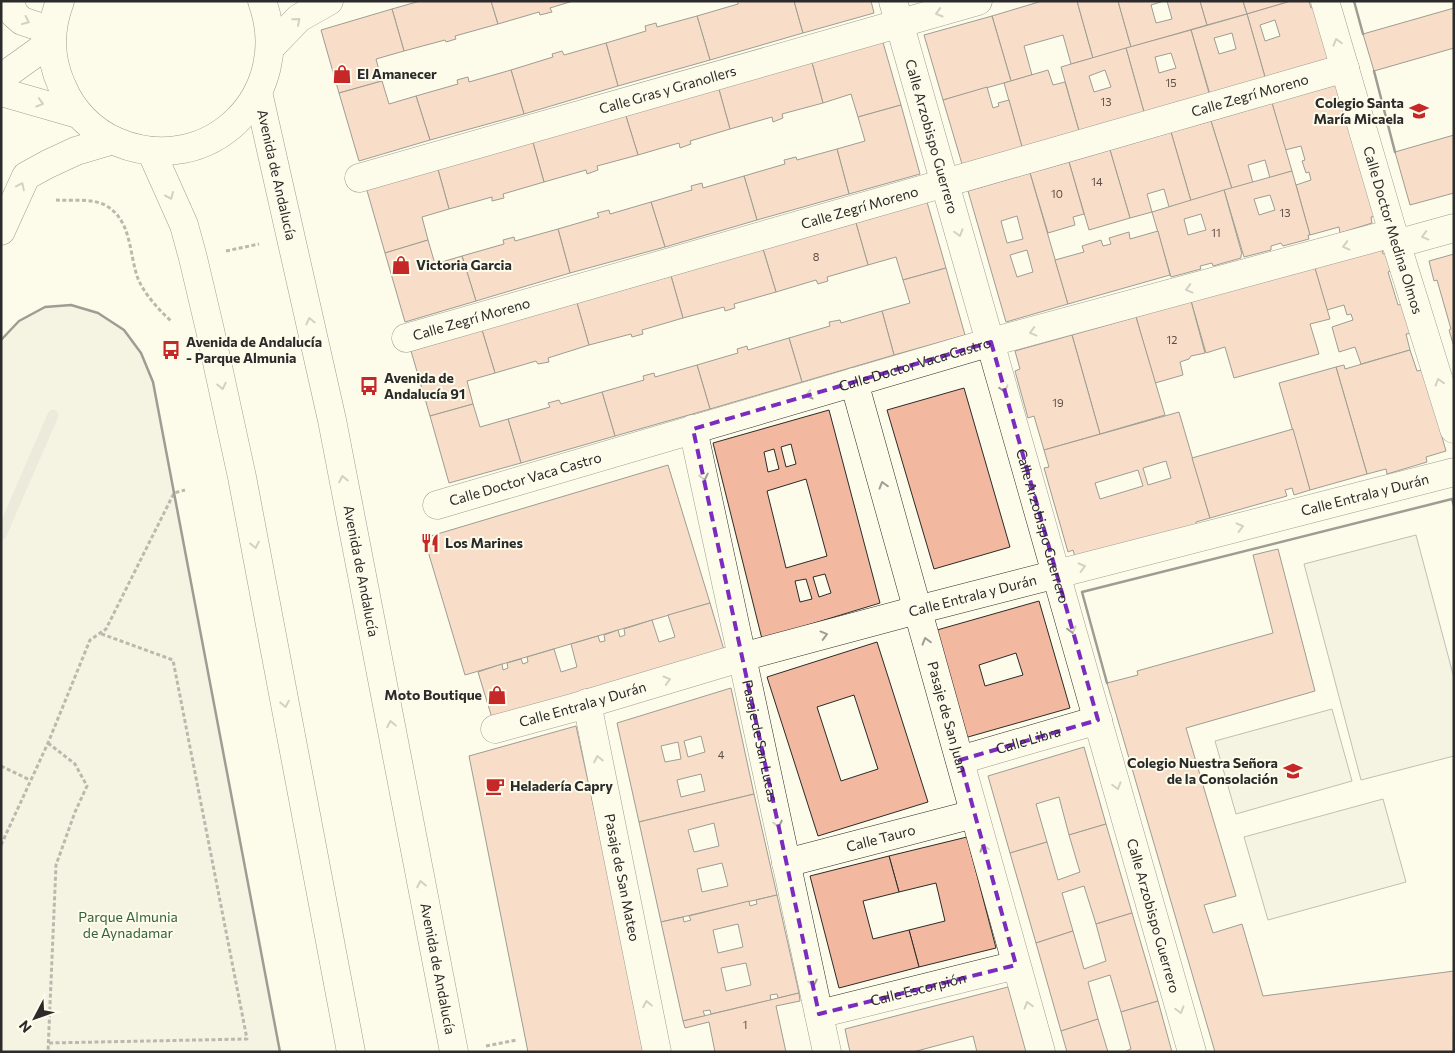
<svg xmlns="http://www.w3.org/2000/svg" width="1455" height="1053" viewBox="0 0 1455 1053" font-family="Commissioner,sans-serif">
  <rect width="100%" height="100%" fill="#fdfbea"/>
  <g fill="#ecebdb" stroke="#74746e">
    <path d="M71,305L98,313L124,330L141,353L153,382L280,1052H1V340L19,321L45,307Z"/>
    <path d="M1416,535L1454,678V756L1361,780L1304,564Z"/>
    <path d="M1332,709L1352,781L1236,814L1215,741Z"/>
    <path d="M1383,799L1406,882L1268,920L1244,837Z"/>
  </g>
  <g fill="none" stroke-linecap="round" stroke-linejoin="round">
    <path stroke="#d8d7c9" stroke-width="11" d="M1,535L53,415"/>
  </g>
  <g fill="#f2b8a0" stroke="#2b2b2b" fill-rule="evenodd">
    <path d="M420,1H491L498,24L455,36L456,39L446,42L445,40L404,51L392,9Z"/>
    <path d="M491,1H573L550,8L552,12L540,15L539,12L498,24Z"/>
    <path d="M738,1H794L803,33L710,60L697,16L738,4Z"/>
    <path d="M794,1H871L874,13L803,33Z"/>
    <path d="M1042,1H1077L1093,58L1071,64L1063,35L1024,46L1032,75L1011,81L992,16Z"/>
    <path d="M1077,1H1118L1131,47L1093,58Z"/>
    <path d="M1118,1H1164L1151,5L1156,23L1172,19L1167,1H1200L1207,25L1131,47Z"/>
    <path d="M1200,1H1243L1247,14L1207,25Z"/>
    <path d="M1243,1H1291L1247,14Z"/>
    <path d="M1291,1H1309L1311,8L1315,6L1330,59L1265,77L1247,14ZM1275,20L1280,36L1265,41L1260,25Z"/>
    <path d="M1454,8V48L1374,71L1363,34Z"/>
    <path d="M392,9L404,51L376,59L382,81L339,93L321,30Z"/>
    <path d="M1247,14L1265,77L1211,98L1191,30ZM1232,33L1236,49L1219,54L1214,38Z"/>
    <path d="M697,16L710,60L618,86L606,43L646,31L645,26L656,23L657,27Z"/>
    <path d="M992,16L1011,81L943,100L924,35Z"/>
    <path d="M1191,30L1209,93L1144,112L1126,48ZM1171,53L1176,68L1159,73L1155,57Z"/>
    <path d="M882,39L901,105L858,117L851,94L823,103L811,59Z"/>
    <path d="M606,43L618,86L524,114L511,70L553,57L552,54L562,51L564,55Z"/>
    <path d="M1126,48L1144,112L1079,131L1061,67ZM1105,70L1111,87L1094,92L1089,76Z"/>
    <path d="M811,59L823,103L782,114L783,118L773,122L772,117L730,129L718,86Z"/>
    <path d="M511,70L524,114L430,140L416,96L458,84L457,80L468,77L469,82Z"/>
    <path d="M1048,70L1053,85L1065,82L1079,131L1022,147L1004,83Z"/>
    <path d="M382,81L389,104L416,96L430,140L359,161L339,93Z"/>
    <path d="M1339,84L1377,216L1371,217L1372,223L1340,233L1339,227L1310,235L1296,185L1311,180L1309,172L1306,173L1302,161L1305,160L1301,146L1285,150L1272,103Z"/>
    <path d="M718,86L730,129L690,141L691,144L680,148L679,143L638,155L625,113Z"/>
    <path d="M987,87L993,108L999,106L998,103L1009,100L1022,147L962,164L943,100Z"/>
    <path d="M1272,103L1292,171L1270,178L1265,160L1248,165L1253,183L1232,189L1211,121Z"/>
    <path d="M901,105L920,174L849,194L837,149L865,141L858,117Z"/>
    <path d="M625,113L638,155L597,166L598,170L587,174L586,170L544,182L532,139Z"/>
    <path d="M1211,121L1232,189L1191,201L1171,132Z"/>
    <path d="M1171,132L1191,201L1169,207L1164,189L1147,194L1152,212L1130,218L1110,150Z"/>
    <path d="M1454,135V193L1410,205L1395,152Z"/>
    <path d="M532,139L544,182L503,194L504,198L492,201V197L449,209L437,166Z"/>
    <path d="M837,149L849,194L757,220L744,176L785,164L784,160L796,157L797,160Z"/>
    <path d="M1110,150L1130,218L1089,230L1069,162Z"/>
    <path d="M1069,162L1084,214L1073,217L1075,225L1048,233L1030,173Z"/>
    <path d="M437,166L449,209L422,217L428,240L385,253L366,187Z"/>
    <path d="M1292,171L1310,235H1308L1309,239L1283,246L1281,243L1271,246V250L1244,257L1224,190ZM1270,195L1275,210L1259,215L1254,199Z"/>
    <path d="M1030,173L1068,304L1006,322L968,191ZM1017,216L1023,239L1007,243L1001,221ZM1027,250L1033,272L1017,277L1010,255Z"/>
    <path d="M744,176L757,220L665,247L651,202L692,190L691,186L702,183L703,188Z"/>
    <path d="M1224,190L1242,254L1241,255V258L1213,266L1212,263L1200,266L1201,269L1171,277L1152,212ZM1201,214L1206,230L1188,235L1184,219Z"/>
    <path d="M651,202L665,247L570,273L558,229L599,217L597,213L609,210L610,214Z"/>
    <path d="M927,202L946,268L903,280L896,257L868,265L856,223Z"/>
    <path d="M856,223L868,265L827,277L828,281L818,284L816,280L776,292L763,249Z"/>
    <path d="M558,229L570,273L476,301L462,256L504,244L503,240L514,237L515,241Z"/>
    <path d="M1158,231L1170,275L1068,304L1055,260L1084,252L1082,246L1101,240L1103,246L1111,244L1109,238L1129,232L1130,239Z"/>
    <path d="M428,240L435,264L462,256L476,301L405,322L385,253Z"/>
    <path d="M1381,246L1383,254L1388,252L1393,270L1388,272L1398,305L1404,304L1412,333L1406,334L1410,350L1361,364L1355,347L1339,352L1332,327L1353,320L1351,314L1347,315L1344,305L1327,310L1314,265Z"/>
    <path d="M763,249L776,292L734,304L735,308L725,311L724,307L683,318L671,276Z"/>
    <path d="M1454,254V347L1449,330L1451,329L1437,280L1434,281L1429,261Z"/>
    <path d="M1314,265L1330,319L1310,324L1319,354L1234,378L1225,347L1206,353L1191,301Z"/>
    <path d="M946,268L965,335L894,355L882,311L910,303L903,280Z"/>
    <path d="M671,276L683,318L642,330L643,334L632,337L631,334L589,345L577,303Z"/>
    <path d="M1191,301L1205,353L1191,356L1189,359L1180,362L1183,375L1155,383L1136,317Z"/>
    <path d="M577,303L589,345L548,358L549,362L538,364L536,361L495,373L482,330Z"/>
    <path d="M882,311L894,355L802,382L789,338L830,326L829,322L840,320L841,323Z"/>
    <path d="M1136,317L1165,415L1100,434L1072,335Z"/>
    <path d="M482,330L495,373L467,381L473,404L430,416L411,351Z"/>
    <path d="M1072,335L1100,434L1044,450L1034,416L1028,418L1015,371L1020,369L1015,351Z"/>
    <path d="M789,338L802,382L710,409L697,365L738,353L737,349L747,346L748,350Z"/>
    <path d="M1410,350L1417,371L1423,370L1446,451L1426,457L1427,462L1387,474L1386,469L1367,474L1336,367L1344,365L1345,369Z"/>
    <path d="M697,365L710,409L615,436L602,392L644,380L643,376L654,373L655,377Z"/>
    <path d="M1336,367L1367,474L1310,490L1279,383Z"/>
    <path d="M964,388L1010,547L934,569L887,410Z"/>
    <path d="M602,392L615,436L521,463L508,419L550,407L548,403L559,400L561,404Z"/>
    <path d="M473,404L480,427L508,419L521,463L449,483L430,416Z"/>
    <path d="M829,410L880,603L762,639L713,443ZM791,444L796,464L786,467L781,447ZM774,449L779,469L768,472L764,452ZM806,479L827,556L786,568L767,491ZM825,574L831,593L819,597L813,577ZM806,579L812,599L800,602L795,581Z"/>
    <path d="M1179,412L1210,518L1196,522L1197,527L1075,557L1073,550L1068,552L1044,468L1049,467L1044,450ZM1166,461L1171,478L1148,485L1143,468ZM1138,470L1143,486L1100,499L1095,483Z"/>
    <path d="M1293,429L1310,490L1294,495L1292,488L1285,490L1287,496L1210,518L1192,458Z"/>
    <path d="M668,465L710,603L465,675L424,538Z"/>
    <path d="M1278,549L1315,691L1186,728L1236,896L1204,905L1213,933L1242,924L1263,996L1454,971L1453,1052H1215L1107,683L1138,675L1137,671L1273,633L1253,555Z"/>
    <path d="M1039,601L1070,708L961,739L930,632ZM1016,653L1023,675L985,686L979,665Z"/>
    <path d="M710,603L724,650L492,718L478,672L502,664L503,670L508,668L507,663L521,659L523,664L528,662L527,657L554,649L561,672L577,667L571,644L598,636L600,642L605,641L604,635L618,630L620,637L625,635L624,629L652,620L659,642L675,637L668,615Z"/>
    <path d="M877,642L928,802L818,836L767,677ZM854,695L878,769L841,781L817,707Z"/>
    <path d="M731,688L754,794L639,822L617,723ZM701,736L705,752L688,757L684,741ZM678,742L681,759L665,762L661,746ZM701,774L705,791L681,797L677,780Z"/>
    <path d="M576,726L647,1052H528L469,756Z"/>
    <path d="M1084,747L1106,824L1069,835L1059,797L1036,804L1047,842L1010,853L988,776Z"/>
    <path d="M754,794L777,895L661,922L639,822ZM714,823L719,846L694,852L688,830ZM722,863L728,886L702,892L697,869Z"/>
    <path d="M1106,824L1132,913L1096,924L1084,886L1062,893L1073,931L1036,943L1010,853L1047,842L1058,880L1080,872L1069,835Z"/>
    <path d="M967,837L996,948L919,967L909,930L945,921L936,883L899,892L889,856Z"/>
    <path d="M889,856L899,892L863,901L873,939L909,930L919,967L839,988L810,876Z"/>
    <path d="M777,895L799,993L778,998L777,994L770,995L771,1000L711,1014L710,1010L703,1011L705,1016L683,1021L661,922L683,917L684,922L691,920L689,916L749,901L750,906L757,904L756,900ZM738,924L743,947L718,953L713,930ZM746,963L751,985L726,991L721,968Z"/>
    <path d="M1132,913L1158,1001L1121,1012L1110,975L1088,982L1098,1019L1061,1031L1036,943L1073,931L1084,969L1106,961L1096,924Z"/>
    <path d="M1008,987L1026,1052H977L973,1036L913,1052H850L845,1029Z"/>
    <path d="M799,993L800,1001L776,1006L786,1052H715L709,1022L685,1028L683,1021Z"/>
    <path d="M1158,1001L1172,1052H1124L1131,1049L1121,1012Z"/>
    <path d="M1098,1019L1108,1052H1067L1061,1031Z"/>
  </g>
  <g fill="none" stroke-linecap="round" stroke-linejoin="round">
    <g stroke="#2b2b2b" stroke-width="29">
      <g id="minor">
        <path d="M10,1L14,14L22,21L52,31"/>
        <path id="s1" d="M893,1L1192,1052"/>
        <path id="s2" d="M1325,1L1393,233L1454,429"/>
        <path id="s3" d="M359,178L978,1"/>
        <path d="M1,231L26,176L48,164L76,151L113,140"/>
        <path d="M1396,244L1454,228"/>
        <path id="s4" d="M406,338L1345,68"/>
        <path id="s5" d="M854,382L1041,1052"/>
        <path id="s6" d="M693,429L827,1052"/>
        <path id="s7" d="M437,505L991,342L1393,233"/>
        <path id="s8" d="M587,703L657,1052"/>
        <path id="s9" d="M495,729L576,707L753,654L917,610L1454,472"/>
        <path id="s10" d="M960,760L1098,720"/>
        <path id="s11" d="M786,863L974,814"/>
        <path id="s12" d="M819,1014L1016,965"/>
      </g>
    </g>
    <g stroke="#2b2b2b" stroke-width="29">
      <g id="major">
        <path d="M60,1C49,30 49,58 62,86C72,111 92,131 117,142C209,180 296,94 262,1"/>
        <path d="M270,48L299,18L329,1"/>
        <path d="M1,78L51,42"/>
        <path d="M1,92L78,114"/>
        <path id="s13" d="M258,92L332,420L454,1052"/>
        <path d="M151,151L184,225L193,258L210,330L242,477L351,1052"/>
      </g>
    </g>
    <g stroke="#6a6964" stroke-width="3" stroke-dasharray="4 2.5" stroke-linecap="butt">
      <path d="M56,200C72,201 91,198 105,205C131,219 129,251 137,276C143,293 159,310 172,322"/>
      <path d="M226,251L259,244"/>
      <path d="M48,743L75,764L87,786L75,812L56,865L48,1052"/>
      <path d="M1,766L30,780"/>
      <path d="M1,845L48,743L90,640L106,629L174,493L185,490"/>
      <path d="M49,1043L247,1039L173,660L99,633"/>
      <path d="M486,1046L517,1040"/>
    </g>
    <use href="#minor" stroke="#fdfbea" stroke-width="28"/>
    <use href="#major" stroke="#fdfbea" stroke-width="28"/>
    <g stroke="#2b2b2b" stroke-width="2.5">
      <path d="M1354,1L1363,34"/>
      <path d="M1374,71L1395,152"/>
      <path d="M1,340L19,321L45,307L71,305L98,313L124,330L141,353L153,382L280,1052"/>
      <path d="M1107,683L1082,592L1452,499L1454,506"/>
    </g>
  </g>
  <defs><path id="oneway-chevron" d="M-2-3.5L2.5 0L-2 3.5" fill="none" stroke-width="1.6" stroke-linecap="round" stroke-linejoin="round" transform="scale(1.25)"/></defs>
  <g stroke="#9e9d94">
    <use href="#oneway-chevron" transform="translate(939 13) rotate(163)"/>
    <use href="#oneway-chevron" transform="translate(26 21) rotate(25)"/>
    <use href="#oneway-chevron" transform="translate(297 21) rotate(-41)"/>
    <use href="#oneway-chevron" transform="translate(1337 42) rotate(-106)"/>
    <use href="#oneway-chevron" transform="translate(40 103) rotate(16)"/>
    <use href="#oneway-chevron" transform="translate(21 186) rotate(-64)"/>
    <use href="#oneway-chevron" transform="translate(170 196) rotate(66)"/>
    <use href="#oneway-chevron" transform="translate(959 233) rotate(74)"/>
    <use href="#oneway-chevron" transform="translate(1425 236) rotate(165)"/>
    <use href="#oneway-chevron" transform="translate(1346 246) rotate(165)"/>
    <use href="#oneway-chevron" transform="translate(1189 289) rotate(165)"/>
    <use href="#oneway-chevron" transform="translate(310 321) rotate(-103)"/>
    <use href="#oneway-chevron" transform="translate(1033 332) rotate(165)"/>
    <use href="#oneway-chevron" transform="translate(1439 382) rotate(-107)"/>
    <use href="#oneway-chevron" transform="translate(222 386) rotate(78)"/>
    <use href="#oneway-chevron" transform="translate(1004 389) rotate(74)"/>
    <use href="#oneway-chevron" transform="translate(809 395) rotate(164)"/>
    <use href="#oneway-chevron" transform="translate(704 477) rotate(78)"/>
    <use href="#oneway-chevron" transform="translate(343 479) rotate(-101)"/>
    <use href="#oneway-chevron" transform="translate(883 485) rotate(-106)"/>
    <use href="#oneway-chevron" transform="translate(1240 527) rotate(-14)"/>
    <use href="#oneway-chevron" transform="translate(255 545) rotate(79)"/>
    <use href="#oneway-chevron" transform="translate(1082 567) rotate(-14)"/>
    <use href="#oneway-chevron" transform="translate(1072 630) rotate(74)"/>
    <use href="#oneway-chevron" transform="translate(824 635) rotate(-15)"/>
    <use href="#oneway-chevron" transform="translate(926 641) rotate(-106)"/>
    <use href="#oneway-chevron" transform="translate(667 680) rotate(-16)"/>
    <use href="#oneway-chevron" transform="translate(285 704) rotate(79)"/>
    <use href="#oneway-chevron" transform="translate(391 724) rotate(-101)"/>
    <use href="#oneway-chevron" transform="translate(598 759) rotate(-101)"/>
    <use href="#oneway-chevron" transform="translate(1117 786) rotate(74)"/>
    <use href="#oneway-chevron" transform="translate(778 824) rotate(78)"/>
    <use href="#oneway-chevron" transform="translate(984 848) rotate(-106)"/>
    <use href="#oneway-chevron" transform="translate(421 884) rotate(-101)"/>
    <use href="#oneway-chevron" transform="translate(813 983) rotate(78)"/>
    <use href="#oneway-chevron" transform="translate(647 1004) rotate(-101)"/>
    <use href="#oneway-chevron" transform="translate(1028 1005) rotate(-106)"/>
    <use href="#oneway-chevron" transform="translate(1180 1010) rotate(74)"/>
  </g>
  <path d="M0 0H1455V1053H0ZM991,342L1098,720L960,760L1016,965L819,1014L693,429Z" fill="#fdfbea" fill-opacity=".55" fill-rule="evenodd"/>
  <path fill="none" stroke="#7b2cbf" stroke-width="4" stroke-dasharray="10 6" stroke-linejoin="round" d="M991,342L1098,720L960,760L1016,965L819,1014L693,429Z"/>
  <defs>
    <g id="shop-bare" transform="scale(1.5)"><path d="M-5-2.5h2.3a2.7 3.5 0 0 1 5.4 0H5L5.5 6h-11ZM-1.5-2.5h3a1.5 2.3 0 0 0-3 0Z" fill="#c62828" stroke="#fdfbea" stroke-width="2.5" paint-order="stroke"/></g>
    <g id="school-bare" transform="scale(1.5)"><path d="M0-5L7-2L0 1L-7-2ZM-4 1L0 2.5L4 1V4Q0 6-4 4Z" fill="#c62828" stroke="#fdfbea" stroke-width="2.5" paint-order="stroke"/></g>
    <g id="bus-bare" transform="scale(1.5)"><path d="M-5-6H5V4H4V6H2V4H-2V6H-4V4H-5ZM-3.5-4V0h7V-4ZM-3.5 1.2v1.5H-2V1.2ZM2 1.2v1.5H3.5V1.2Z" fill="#c62828" stroke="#fdfbea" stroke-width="2.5" paint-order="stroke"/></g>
    <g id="restaurant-bare" transform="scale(1.5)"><path d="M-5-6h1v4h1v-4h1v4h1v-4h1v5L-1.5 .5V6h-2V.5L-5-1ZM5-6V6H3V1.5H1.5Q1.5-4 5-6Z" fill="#c62828" stroke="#fdfbea" stroke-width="2.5" paint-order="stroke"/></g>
    <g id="cafe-bare" transform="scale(1.5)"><path d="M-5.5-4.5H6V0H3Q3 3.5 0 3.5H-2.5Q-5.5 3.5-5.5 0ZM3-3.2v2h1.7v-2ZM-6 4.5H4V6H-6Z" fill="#c62828" stroke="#fdfbea" stroke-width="2.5" paint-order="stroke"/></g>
  </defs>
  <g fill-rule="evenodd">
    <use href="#shop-bare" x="342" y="74"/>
    <use href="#school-bare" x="1419" y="111"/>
    <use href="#shop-bare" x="401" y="265"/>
    <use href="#bus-bare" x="171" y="350"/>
    <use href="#bus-bare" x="369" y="386"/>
    <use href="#restaurant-bare" x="430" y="543"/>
    <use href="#shop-bare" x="497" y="695"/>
    <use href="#school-bare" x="1293" y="771"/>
    <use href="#cafe-bare" x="495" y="786"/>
  </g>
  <g text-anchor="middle" stroke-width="4" stroke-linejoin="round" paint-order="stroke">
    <g font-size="11" fill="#5d4e48">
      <text x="1171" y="87">15</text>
      <text x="1106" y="106">13</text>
      <text x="1097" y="186">14</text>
      <text x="1057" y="198">10</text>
      <text x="1285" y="217">13</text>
      <text x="1216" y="237">11</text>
      <text x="816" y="261">8</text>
      <text x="1172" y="344">12</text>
      <text x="1058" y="407">19</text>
      <text x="721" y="759">4</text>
      <text x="745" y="1029">1</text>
    </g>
    <g font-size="14" font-weight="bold" fill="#2b2b2b" stroke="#fdfbea" text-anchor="start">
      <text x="357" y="79">El Amanecer</text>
      <text x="1404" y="108" text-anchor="end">Colegio Santa<tspan x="1404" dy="16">María Micaela</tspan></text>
      <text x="416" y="270">Victoria Garcia</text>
      <text x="186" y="347">Avenida de Andalucía<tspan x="186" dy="16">- Parque Almunia</tspan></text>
      <text x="384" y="383">Avenida de<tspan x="384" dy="16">Andalucía 91</tspan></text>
      <text x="445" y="548">Los Marines</text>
      <text x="482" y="700" text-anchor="end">Moto Boutique</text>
      <text x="1278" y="768" text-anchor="end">Colegio Nuestra Señora<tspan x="1278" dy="16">de la Consolación</tspan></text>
      <text x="510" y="791">Heladería Capry</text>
    </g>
    <g font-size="14" fill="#2b2b2b" stroke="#fdfbea">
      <text dy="5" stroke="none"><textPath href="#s3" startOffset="321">Calle Gras y Granollers</textPath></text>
      <text dy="5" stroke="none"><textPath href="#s4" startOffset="878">Calle Zegrí Moreno</textPath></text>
      <text dy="5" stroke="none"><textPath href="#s1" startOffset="141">Calle Arzobispo Guerrero</textPath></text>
      <text dy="5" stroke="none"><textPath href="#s13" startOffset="85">Avenida de Andalucía</textPath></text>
      <text dy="5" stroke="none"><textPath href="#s4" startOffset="472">Calle Zegrí Moreno</textPath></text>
      <text dy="5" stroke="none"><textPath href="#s2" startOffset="239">Calle Doctor Medina Olmos</textPath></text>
      <text dy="5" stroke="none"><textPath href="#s4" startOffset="68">Calle Zegrí Moreno</textPath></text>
      <text dy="5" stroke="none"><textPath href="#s7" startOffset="498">Calle Doctor Vaca Castro</textPath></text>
      <text dy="5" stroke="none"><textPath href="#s7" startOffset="92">Calle Doctor Vaca Castro</textPath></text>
      <text dy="5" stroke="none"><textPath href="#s9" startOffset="901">Calle Entrala y Durán</textPath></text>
      <text dy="5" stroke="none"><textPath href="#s1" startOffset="546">Calle Arzobispo Guerrero</textPath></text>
      <text dy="5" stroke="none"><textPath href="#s13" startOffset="490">Avenida de Andalucía</textPath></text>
      <text dy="5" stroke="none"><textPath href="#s9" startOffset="496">Calle Entrala y Durán</textPath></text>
      <text dy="5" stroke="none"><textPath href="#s9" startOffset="91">Calle Entrala y Durán</textPath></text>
      <text dy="5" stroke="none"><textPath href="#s5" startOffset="348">Pasaje de San Juan</textPath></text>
      <text dy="5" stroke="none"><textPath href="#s10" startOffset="71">Calle Libra</textPath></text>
      <text dy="5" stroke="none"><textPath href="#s6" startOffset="319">Pasaje de San Lucas</textPath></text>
      <text dy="5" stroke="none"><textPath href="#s11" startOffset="98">Calle Tauro</textPath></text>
      <text dy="5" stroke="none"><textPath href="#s8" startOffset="178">Pasaje de San Mateo</textPath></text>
      <text dy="5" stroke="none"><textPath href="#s1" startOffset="951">Calle Arzobispo Guerrero</textPath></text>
      <text dy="5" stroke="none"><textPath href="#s13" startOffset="895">Avenida de Andalucía</textPath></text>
      <text dy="5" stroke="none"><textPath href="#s12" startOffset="102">Calle Escorpión</textPath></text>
    </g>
    <g font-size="14" fill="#34623c" stroke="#fdfbea">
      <text x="128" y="922">Parque Almunia<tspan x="128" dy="16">de Aynadamar</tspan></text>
    </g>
  </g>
  <rect width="1455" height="1053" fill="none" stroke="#2b2b2b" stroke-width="5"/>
  <g transform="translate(35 1018) rotate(229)" stroke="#fdfbea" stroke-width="4" paint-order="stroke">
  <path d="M0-4L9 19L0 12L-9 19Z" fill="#2b2b2b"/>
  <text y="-8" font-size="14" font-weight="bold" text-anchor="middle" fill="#2b2b2b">N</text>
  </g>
</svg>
